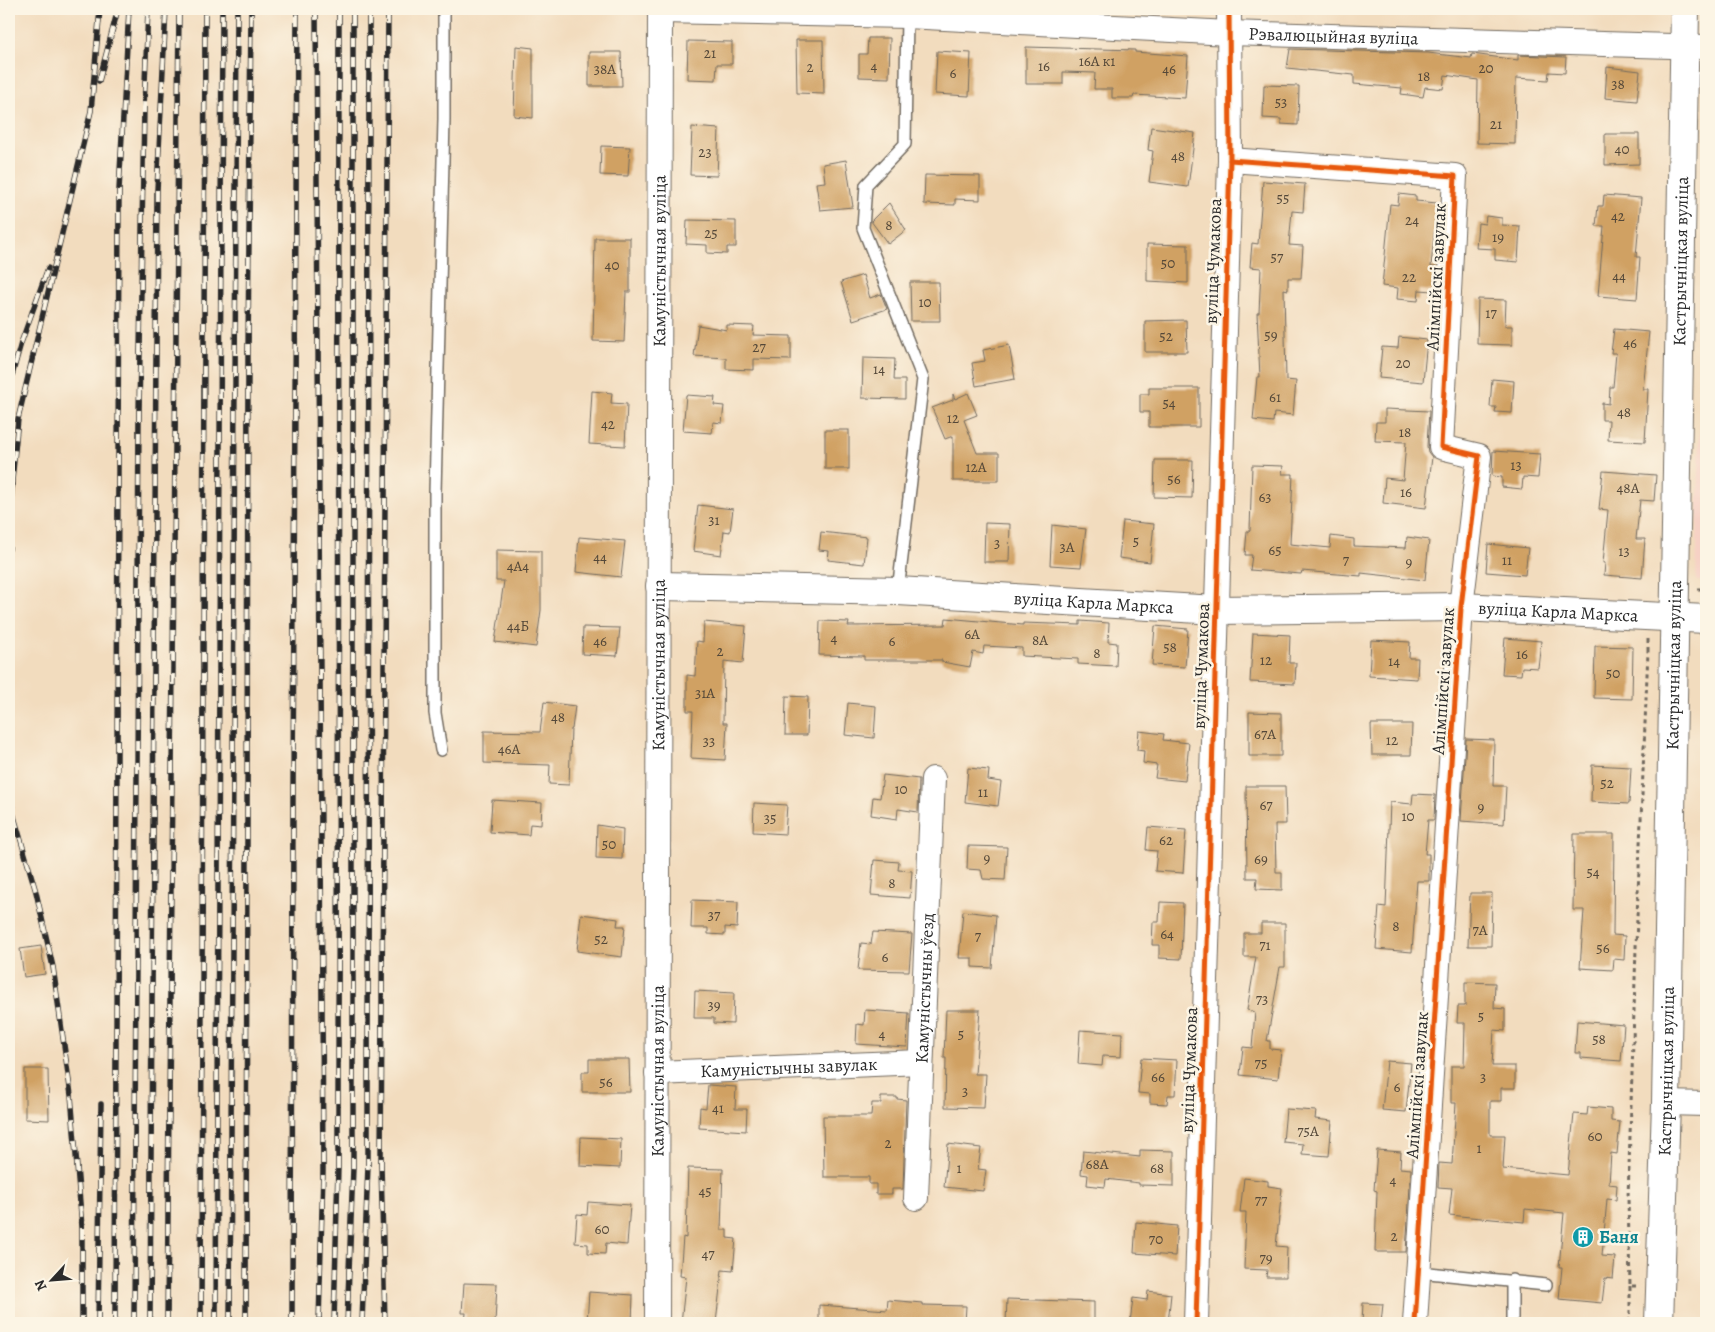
<svg xmlns="http://www.w3.org/2000/svg" width="1715" height="1332" viewBox="0 0 1715 1332" font-family="Alegreya,serif">
  <rect width="100%" height="100%" fill="#fcf5e5"/>
  <filter id="ink" filterUnits="userSpaceOnUse"><feTurbulence type="fractalNoise" baseFrequency=".02" numOctaves="2"/><feDisplacementMap in="SourceGraphic" scale="10" xChannelSelector="R" yChannelSelector="G"/><feConvolveMatrix kernelMatrix="1 2 1 2 8 2 1 2 1" color-interpolation-filters="sRGB"/></filter>
  <filter id="wash" filterUnits="userSpaceOnUse"><feTurbulence type="fractalNoise" baseFrequency=".0096" numOctaves="4" result="noise"/><feDisplacementMap in="SourceGraphic" scale="20" xChannelSelector="R" yChannelSelector="G"/><feGaussianBlur stdDeviation="1.12" result="paint"/><feColorMatrix in="noise" values="0 0 0 0 0 0 0 0 0 0 0 0 0 0 0 0 0 1.4 0 .05"/><feComposite in="paint" operator="in"/></filter>
  <g filter="url(#wash)">
    <rect width="100%" height="100%" fill="#f2dcbe"/>
    <path fill="#f6d1c5" d="M1706,197V581H1696Z"/>
    <g id="blocks">
      <g fill="#d0a163">
        <path d="M868,38H890L889,78L859,77V54H867Z"/>
        <path d="M796,40H823L824,94L797,93Z"/>
        <path d="M688,41L732,42V64H717L716,80L687,79Z"/>
        <path d="M516,46L533,48V118L514,116Z"/>
        <path d="M1026,47L1135,50V52L1188,56L1185,98L1134,95L1133,98H1112V89H1094L1095,73L1063,72V84H1026Z"/>
        <path d="M1290,49L1428,53L1471,58L1472,54L1518,60V55L1566,57L1565,73L1549,72L1548,80L1516,78L1515,144L1477,143L1478,80L1445,75L1443,89L1425,87L1423,97L1401,94L1402,88L1354,84V75L1287,68Z"/>
        <path d="M937,51L971,53L969,96L935,94Z"/>
        <path d="M589,52H621L622,86H589Z"/>
        <path d="M1607,67L1640,71L1637,101L1605,98Z"/>
        <path d="M1264,85L1299,86L1298,125L1281,124V119L1263,118Z"/>
        <path d="M692,127L719,129L717,176L690,175Z"/>
        <path d="M1151,127L1195,133L1188,187L1149,182L1153,151L1148,150Z"/>
        <path d="M1605,134H1639V164L1605,165Z"/>
        <path d="M601,146L630,147L628,176L600,175Z"/>
        <path d="M846,160L853,207L820,210L816,183L825,182L823,164Z"/>
        <path d="M925,175L980,176V200L955,199V205L924,204Z"/>
        <path d="M1263,181L1305,184L1303,212L1292,211L1289,245L1303,246L1301,278H1288V290L1284,289L1286,380L1296,381L1293,415L1274,413L1273,422L1253,420L1257,377H1260L1257,313H1259L1261,268L1250,267L1252,243L1258,244Z"/>
        <path d="M1399,194L1416,196V201L1437,203L1431,267H1437L1434,291L1419,290L1418,301L1397,299L1398,288L1382,286L1390,204L1398,205Z"/>
        <path d="M1604,195L1641,198L1636,257H1640L1637,299L1598,296L1604,226H1596L1598,206H1603Z"/>
        <path d="M889,203L906,230L888,244L871,221Z"/>
        <path d="M1486,216L1502,218V225L1520,226L1518,262L1495,260V249L1476,248L1478,223L1485,224Z"/>
        <path d="M687,220L736,221V247H727V254L707,253V245L686,244Z"/>
        <path d="M595,238H630V292H626L624,342L593,341Z"/>
        <path d="M1147,244L1188,245V283L1147,281Z"/>
        <path d="M863,275L870,298L881,294L887,309L853,320L841,282Z"/>
        <path d="M910,282H939L940,321H911Z"/>
        <path d="M1478,299L1506,300L1505,326H1512V345L1477,344Z"/>
        <path d="M1186,320L1187,352H1145V321Z"/>
        <path d="M698,325L727,330V325L754,326L753,335L791,336V360L754,359V370L726,369V358L694,356Z"/>
        <path d="M1614,329L1649,332L1643,389H1648L1645,442L1608,440L1609,420H1602V403L1609,404L1610,387H1613L1616,353H1611Z"/>
        <path d="M1399,337L1427,340L1423,382L1379,378L1382,347L1398,348Z"/>
        <path d="M1009,345L1015,379L976,386L972,363L985,361L983,350Z"/>
        <path d="M863,358L895,359L894,380H905V399L862,398Z"/>
        <path d="M1492,379L1514,381L1512,413L1495,412L1496,407H1490Z"/>
        <path d="M1149,388H1199V427H1149V412H1140V394H1149Z"/>
        <path d="M592,391L612,393L611,403L627,404L625,446L589,444Z"/>
        <path d="M968,393L977,415L964,420L977,453H999V481H953V436L945,439L932,408L953,400V394L955,399Z"/>
        <path d="M686,395L715,397L714,405L724,406L722,423L713,422L712,433L683,431Z"/>
        <path d="M1385,409L1429,411L1427,446L1428,452L1432,457L1426,508L1383,503L1385,478L1403,480L1406,442L1375,441L1376,422H1385Z"/>
        <rect x="825" y="430" width="24" height="39"/>
        <path d="M1493,451L1540,454L1538,478L1523,477L1522,489L1502,487V477L1492,476Z"/>
        <path d="M1155,460H1193L1192,498L1154,497Z"/>
        <path d="M1252,465L1283,466L1282,474H1293L1290,544L1330,548L1331,536L1354,539V546L1406,548L1407,537L1429,540L1425,580L1361,573V576L1302,571L1301,574L1250,570L1252,555H1245L1247,531H1250Z"/>
        <path d="M1603,471L1656,475L1654,501L1640,500L1636,539H1645L1642,578L1604,575L1605,563H1603L1608,510L1599,509Z"/>
        <path d="M698,505L733,509L730,532L724,531L721,555L693,551Z"/>
        <path d="M1123,521L1154,524L1150,562L1119,558Z"/>
        <path d="M985,523L1010,524L1009,562H984Z"/>
        <path d="M1052,525L1086,529L1081,567L1050,565Z"/>
        <path d="M821,532L867,537L864,564L828,560L829,551L819,550Z"/>
        <path d="M579,537L625,541L621,577L576,572Z"/>
        <path d="M1488,544L1528,548L1525,575L1486,572Z"/>
        <path d="M496,550L541,551V610L536,647L495,642L504,581H496Z"/>
        <path d="M946,618L1023,625V623L1080,625V621L1109,623L1108,642L1117,643L1116,666L1078,664V659L1022,656V648L984,646L983,654L973,652L970,667L942,662V660H864V656L819,655L820,621L849,622L848,626L945,625Z"/>
        <path d="M704,622L746,626L743,663L724,661L723,723H727L725,760L691,758L693,711H687V675L695,676L697,641L703,642Z"/>
        <path d="M1155,626L1188,629L1185,667L1152,665Z"/>
        <path d="M583,627L620,628L617,656L582,654Z"/>
        <path d="M1253,633L1290,635L1289,663H1296L1295,684L1250,682Z"/>
        <path d="M1505,638L1541,641L1538,668L1522,667L1521,675L1502,674Z"/>
        <path d="M1371,640L1410,642L1409,658H1418L1417,679L1369,676Z"/>
        <path d="M1595,646L1633,647L1632,699L1594,698Z"/>
        <path d="M786,696L808,697L807,735H785Z"/>
        <path d="M544,702L575,706L572,729H571L569,785L549,784L550,765L484,763V731L540,732Z"/>
        <path d="M848,703L876,706L874,738L845,735Z"/>
        <path d="M1249,712L1281,713V756H1249Z"/>
        <path d="M1371,724H1412L1411,755H1372Z"/>
        <path d="M1139,731L1164,734L1163,740L1189,743L1185,781L1155,778L1157,765L1143,763L1144,751L1137,750Z"/>
        <path d="M1466,739L1494,740L1493,786H1506L1504,824L1461,821Z"/>
        <path d="M1592,765L1631,767L1629,804L1591,802Z"/>
        <path d="M968,768L989,770L988,780L1001,782L998,806L965,802Z"/>
        <path d="M883,775L919,779L918,812L898,809L897,819L871,815L873,797L880,798Z"/>
        <path d="M1246,786H1285L1286,824H1275L1276,872H1282V890L1256,889L1257,878H1247Z"/>
        <path d="M1413,794L1435,795L1434,820H1428L1425,854H1429V881H1417L1412,952L1376,949L1379,906L1386,907L1390,802L1412,804Z"/>
        <path d="M492,800L542,803L541,825L530,824L529,835L490,832Z"/>
        <path d="M754,803L787,805L785,834L753,832Z"/>
        <path d="M597,825L623,829L622,859L596,858Z"/>
        <path d="M1148,827L1186,830L1183,873L1155,871L1157,851L1146,850Z"/>
        <path d="M1574,834H1614L1613,935L1625,936L1624,960L1614,959L1613,970L1580,968L1584,910H1573Z"/>
        <path d="M968,846L1007,847L1005,880L983,879L981,870L967,869Z"/>
        <path d="M874,860L899,862L898,870L912,871L910,898L871,895Z"/>
        <path d="M1470,893H1492L1491,946H1468Z"/>
        <path d="M692,900L738,902L737,928L725,927V935L708,934V928H691Z"/>
        <path d="M1160,902L1183,903L1181,959L1159,958V945H1152L1153,922H1159Z"/>
        <path d="M963,911L996,915L992,968L972,967V958H959Z"/>
        <path d="M581,914L618,919L617,926H625L622,957L577,951Z"/>
        <path d="M1261,923H1285V967H1280L1267,1041H1270V1049L1281,1050L1278,1079L1240,1075L1243,1047L1252,1048L1255,1012L1247,1010L1256,957H1244V933H1261Z"/>
        <path d="M873,932L912,934L909,971L858,970L861,943L871,944Z"/>
        <path d="M41,946L45,974L24,977L20,949Z"/>
        <path d="M1465,982L1495,983L1494,1008L1505,1009V1031L1494,1030L1492,1066H1515V1088H1501V1101H1490V1135H1505L1503,1169L1568,1175L1574,1114L1587,1115L1588,1107L1611,1109V1121L1620,1122L1617,1154L1611,1153L1609,1184L1617,1185L1616,1200L1607,1199L1602,1256L1615,1257L1613,1279L1605,1278L1602,1303L1559,1299L1562,1267H1559L1564,1213L1525,1209L1524,1222L1449,1215L1452,1188L1438,1187L1439,1163L1452,1164L1456,1103H1451V1066H1464L1465,1023H1457L1458,1006H1465Z"/>
        <path d="M695,991L734,993L733,1024L714,1023V1018H694Z"/>
        <path d="M865,1010L909,1013L907,1047L856,1044L857,1024L864,1025Z"/>
        <path d="M946,1010H980L975,1074H986L984,1108L945,1107L946,1058H944Z"/>
        <path d="M1577,1021L1624,1025L1621,1061L1581,1058V1053H1575Z"/>
        <path d="M1080,1030L1122,1033L1121,1057L1103,1056L1102,1066L1078,1064Z"/>
        <path d="M1141,1058L1177,1060L1175,1095H1168L1167,1104L1150,1103V1094L1138,1093Z"/>
        <path d="M589,1059H629L630,1092H582V1072H589Z"/>
        <path d="M1387,1061L1411,1063L1406,1112L1382,1110Z"/>
        <path d="M25,1069H48L49,1120L25,1119Z"/>
        <path d="M708,1085L736,1087L735,1109H747L746,1131L699,1128L700,1107L706,1108Z"/>
        <path d="M881,1097H897V1099L906,1100L903,1189H892V1194H876V1184H869V1177H824L823,1116H871L872,1103H881Z"/>
        <path d="M1286,1109L1316,1111L1315,1119L1332,1121L1329,1156L1302,1154L1303,1144L1283,1142Z"/>
        <path d="M581,1137L621,1139L620,1168L580,1166Z"/>
        <path d="M948,1144L981,1148L978,1169L986,1170L983,1191L944,1187Z"/>
        <path d="M1140,1150L1174,1151V1186L1139,1185V1183L1106,1179L1105,1187L1087,1185L1088,1175L1081,1174L1083,1151L1140,1157Z"/>
        <path d="M1377,1150L1401,1152L1400,1168L1411,1169L1406,1252H1375L1377,1191L1374,1190Z"/>
        <path d="M688,1168L723,1169L721,1230H727V1238L736,1239L733,1271L722,1270L716,1323H681L686,1277L680,1276L683,1237L686,1238Z"/>
        <path d="M1244,1178L1268,1181V1186L1282,1188L1276,1246L1287,1247L1286,1277H1266L1267,1270L1244,1269L1246,1212H1240Z"/>
        <path d="M588,1202L630,1205L627,1245L606,1243L605,1254L588,1253V1244L575,1243L577,1214L587,1215Z"/>
        <path d="M1136,1222L1177,1226L1175,1256L1134,1253Z"/>
        <path d="M464,1283L497,1284L495,1323H465L466,1313H462Z"/>
        <path d="M1148,1291L1171,1294L1168,1323H1130L1133,1298L1147,1300Z"/>
        <path d="M589,1292L633,1295L632,1323H587Z"/>
        <path d="M1007,1299L1094,1302V1323H1006Z"/>
        <path d="M888,1300L922,1303V1305L966,1306L965,1323H819V1305L887,1310Z"/>
        <path d="M1363,1303L1383,1304L1381,1323H1362Z"/>
      </g>
    </g>
  </g>
  <g filter="url(#ink)">
    <use href="#blocks" fill-opacity="0" stroke="#71695e" stroke-width="1"/>
    <g fill="none" stroke-linecap="round" stroke-linejoin="round">
      <g stroke="#71695e" stroke-width="14">
        <g id="service">
          <path d="M898,591L923,379L863,228L866,185L905,144L907,16"/>
          <path d="M441,750L435,713V493L444,119V9"/>
          <path d="M1419,1272L1546,1285"/>
          <path d="M1512,1280V1323"/>
        </g>
      </g>
      <g stroke="#71695e" stroke-width="26">
        <g id="minor">
          <path id="s1" d="M660,11L907,16L1229,33L1706,47"/>
          <path d="M1230,160L1455,176L1441,447L1479,456L1461,607L1415,1323"/>
          <path id="s2" d="M657,1073L921,1062"/>
          <path d="M1666,1103L1706,1104"/>
          <path id="s3" d="M916,1198L933,779"/>
          <path id="s4" d="M657,1323L660,9"/>
          <path d="M1196,1323L1230,160L1229,9"/>
        </g>
      </g>
      <g stroke="#71695e" stroke-width="30">
        <g id="tertiary">
          <path id="s5" d="M660,586L898,591L1216,610L1461,607L1706,619"/>
          <path id="s6" d="M1659,1323L1666,1103L1685,9"/>
        </g>
      </g>
      <g stroke="#71695e" stroke-width="3" stroke-dasharray="4 4" stroke-linecap="butt">
        <path d="M1697,589H1706"/>
        <path d="M1648,639V651L1650,650"/>
        <path d="M1630,1286V1323"/>
        <path d="M1636,1286H1630L1628,1198L1637,917L1648,651"/>
      </g>
      <use href="#service" stroke="#fff" stroke-width="11"/>
      <use href="#minor" stroke="#fff" stroke-width="24"/>
      <use href="#tertiary" stroke="#fff" stroke-width="28"/>
      <g stroke="#2b2b2b" stroke-width="5.5">
        <g id="rail">
          <path d="M316,9L323,1171L319,1323"/>
          <path d="M99,81L118,9"/>
          <path d="M9,386L21,343L48,268"/>
          <path d="M9,549L12,481L18,419L91,111L100,9"/>
          <path d="M9,773L13,813L36,892L53,967L71,1095L82,1227V1323"/>
          <path d="M9,1182L11,1216"/>
          <path d="M98,1323L101,1104"/>
          <path d="M115,1323L119,190L129,9"/>
          <path d="M134,1323L139,413L144,108L148,9"/>
          <path d="M150,1323L157,190L166,9"/>
          <path d="M167,1323L179,9"/>
          <path d="M201,1323L205,9"/>
          <path d="M216,1323L222,9"/>
          <path d="M230,1323L237,9"/>
          <path d="M246,1323L248,354L251,9"/>
          <path d="M292,1323L293,794L297,9"/>
          <path d="M334,1323L338,1167L339,9"/>
          <path d="M347,1323L353,1168V9"/>
          <path d="M362,1323L368,1165L369,9"/>
          <path d="M385,1323L381,1165L388,9"/>
        </g>
      </g>
      <use href="#rail" stroke="#fcf5e5" stroke-width="4" stroke-dasharray="11" stroke-linecap="butt"/>
      <g stroke="#fcf5e5" stroke-width="8">
        <g id="cycleway">
          <path d="M1230,160L1455,176L1441,447L1479,456L1461,607L1415,1323"/>
          <path d="M1196,1323L1230,160L1229,9"/>
        </g>
      </g>
      <use href="#cycleway" stroke="#e8590c" stroke-width="5"/>
    </g>
  </g>
  <defs>
    <g id="building-disc" transform="scale(1.125)"><circle r="9.5" fill="#0f9aa8" stroke="#fcf5e5"/><path d="M-4-6H4V6H1V3H-1V6H-4ZM-2.5-4.3h1.7v1.8h-1.7ZM.8-4.3h1.7v1.8H.8ZM-2.5-1h1.7V.8h-1.7ZM.8-1h1.7V.8H.8Z" fill="#fff"/></g>
  </defs>
  <g fill-rule="evenodd">
    <use href="#building-disc" x="1583" y="1237"/>
  </g>
  <g text-anchor="middle" stroke-width="5" stroke-linejoin="round" paint-order="stroke">
    <g font-size="15" fill="#544839">
      <text x="710" y="58">21</text>
      <text x="1097" y="66">16А к1</text>
      <text x="874" y="71">4</text>
      <text x="1044" y="71">16</text>
      <text x="810" y="72">2</text>
      <text x="1486" y="73">20</text>
      <text x="605" y="74">38А</text>
      <text x="1169" y="74">46</text>
      <text x="953" y="78">6</text>
      <text x="1424" y="81">18</text>
      <text x="1618" y="89">38</text>
      <text x="1281" y="107">53</text>
      <text x="1496" y="129">21</text>
      <text x="1622" y="154">40</text>
      <text x="705" y="157">23</text>
      <text x="1178" y="161">48</text>
      <text x="1283" y="203">55</text>
      <text x="1618" y="221">42</text>
      <text x="1412" y="225">24</text>
      <text x="889" y="230">8</text>
      <text x="711" y="238">25</text>
      <text x="1498" y="242">19</text>
      <text x="1277" y="262">57</text>
      <text x="1168" y="268">50</text>
      <text x="612" y="270">40</text>
      <text x="1619" y="281">44</text>
      <text x="1409" y="282">22</text>
      <text x="925" y="307">10</text>
      <text x="1491" y="318">17</text>
      <text x="1271" y="340">59</text>
      <text x="1166" y="341">52</text>
      <text x="1630" y="348">46</text>
      <text x="759" y="352">27</text>
      <text x="1403" y="368">20</text>
      <text x="879" y="374">14</text>
      <text x="1275" y="402">61</text>
      <text x="1169" y="408">54</text>
      <text x="1624" y="417">48</text>
      <text x="953" y="423">12</text>
      <text x="608" y="429">42</text>
      <text x="1405" y="437">18</text>
      <text x="1516" y="470">13</text>
      <text x="976" y="472">12А</text>
      <text x="1174" y="484">56</text>
      <text x="1628" y="493">48А</text>
      <text x="1406" y="497">16</text>
      <text x="1265" y="502">63</text>
      <text x="714" y="525">31</text>
      <text x="1136" y="546">5</text>
      <text x="997" y="548">3</text>
      <text x="1067" y="552">3А</text>
      <text x="1275" y="555">65</text>
      <text x="1624" y="556">13</text>
      <text x="600" y="562">44</text>
      <text x="1346" y="565">7</text>
      <text x="1507" y="565">11</text>
      <text x="1409" y="567">9</text>
      <text x="518" y="571">4А4</text>
      <text x="518" y="631">44Б</text>
      <text x="972" y="639">6А</text>
      <text x="834" y="643">4</text>
      <text x="1040" y="645">8А</text>
      <text x="600" y="646">46</text>
      <text x="892" y="646">6</text>
      <text x="1170" y="652">58</text>
      <text x="720" y="656">2</text>
      <text x="1097" y="658">8</text>
      <text x="1522" y="659">16</text>
      <text x="1266" y="665">12</text>
      <text x="1394" y="666">14</text>
      <text x="1613" y="678">50</text>
      <text x="705" y="698">31А</text>
      <text x="558" y="722">48</text>
      <text x="1265" y="739">67А</text>
      <text x="1392" y="745">12</text>
      <text x="709" y="746">33</text>
      <text x="509" y="754">46А</text>
      <text x="1607" y="788">52</text>
      <text x="901" y="794">10</text>
      <text x="983" y="797">11</text>
      <text x="1266" y="810">67</text>
      <text x="1481" y="812">9</text>
      <text x="1408" y="821">10</text>
      <text x="770" y="823">35</text>
      <text x="1166" y="845">62</text>
      <text x="609" y="849">50</text>
      <text x="987" y="863">9</text>
      <text x="1261" y="864">69</text>
      <text x="1593" y="877">54</text>
      <text x="892" y="888">8</text>
      <text x="714" y="920">37</text>
      <text x="1396" y="931">8</text>
      <text x="1480" y="935">7А</text>
      <text x="1167" y="939">64</text>
      <text x="978" y="941">7</text>
      <text x="601" y="944">52</text>
      <text x="1265" y="950">71</text>
      <text x="1603" y="953">56</text>
      <text x="885" y="962">6</text>
      <text x="1262" y="1004">73</text>
      <text x="714" y="1010">39</text>
      <text x="1481" y="1021">5</text>
      <text x="882" y="1039">4</text>
      <text x="961" y="1039">5</text>
      <text x="1599" y="1044">58</text>
      <text x="1261" y="1068">75</text>
      <text x="1158" y="1082">66</text>
      <text x="1483" y="1082">3</text>
      <text x="606" y="1087">56</text>
      <text x="1397" y="1092">6</text>
      <text x="965" y="1096">3</text>
      <text x="718" y="1113">41</text>
      <text x="1308" y="1136">75А</text>
      <text x="1595" y="1141">60</text>
      <text x="888" y="1148">2</text>
      <text x="1479" y="1153">1</text>
      <text x="1097" y="1169">68А</text>
      <text x="959" y="1173">1</text>
      <text x="1157" y="1173">68</text>
      <text x="1393" y="1185">4</text>
      <text x="705" y="1196">45</text>
      <text x="1261" y="1205">77</text>
      <text x="602" y="1234">60</text>
      <text x="1394" y="1241">2</text>
      <text x="1156" y="1244">70</text>
      <text x="708" y="1259">47</text>
      <text x="1266" y="1263">79</text>
    </g>
    <g font-size="18" fill="#2b2b2b" stroke="#fcf5e5">
      <text dy="6" stroke="none"><textPath href="#s1" startOffset="674">Рэвалюцыйная вуліца</textPath></text>
      <text dy="6" stroke="none"><textPath href="#s4" startOffset="1062">Камуністычная вуліца</textPath></text>
      <text transform="translate(1213 261) rotate(-88)" y="6">вуліца Чумакова</text>
      <text dy="6" stroke="none"><textPath href="#s6" startOffset="1062">Кастрычніцкая вуліца</textPath></text>
      <text transform="translate(1436 277) rotate(-87)" y="6">Алімпійскі завулак</text>
      <text dy="6" stroke="none"><textPath href="#s5" startOffset="434">вуліца Карла Маркса</textPath></text>
      <text dy="6" stroke="none"><textPath href="#s5" startOffset="899">вуліца Карла Маркса</textPath></text>
      <text dy="6" stroke="none"><textPath href="#s4" startOffset="658">Камуністычная вуліца</textPath></text>
      <text transform="translate(1201 666) rotate(-88)" y="6">вуліца Чумакова</text>
      <text dy="6" stroke="none"><textPath href="#s6" startOffset="658">Кастрычніцкая вуліца</textPath></text>
      <text transform="translate(1443 681) rotate(-86)" y="6">Алімпійскі завулак</text>
      <text dy="6" stroke="none"><textPath href="#s3" startOffset="210">Камуністычны ўезд</textPath></text>
      <text dy="6" stroke="none"><textPath href="#s2" startOffset="132">Камуністычны завулак</textPath></text>
      <text transform="translate(1189 1070) rotate(-88)" y="6">вуліца Чумакова</text>
      <text dy="6" stroke="none"><textPath href="#s4" startOffset="252">Камуністычная вуліца</textPath></text>
      <text dy="6" stroke="none"><textPath href="#s6" startOffset="252">Кастрычніцкая вуліца</textPath></text>
      <text transform="translate(1417 1085) rotate(-86)" y="6">Алімпійскі завулак</text>
    </g>
    <g font-size="18" font-weight="bold" fill="#0d838f" stroke="#fcf5e5" text-anchor="start">
      <text x="1599" y="1243">Баня</text>
    </g>
  </g>
  <rect width="1715" height="1332" fill="none" stroke="#fcf5e5" stroke-width="30"/>
  <g transform="translate(52 1280) rotate(244)" stroke="#fcf5e5" stroke-width="4" paint-order="stroke">
  <path d="M0-4L9 19L0 12L-9 19Z" fill="#2b2b2b"/>
  <text y="-8" font-size="14" font-weight="bold" text-anchor="middle" fill="#2b2b2b">N</text>
  </g>
</svg>
